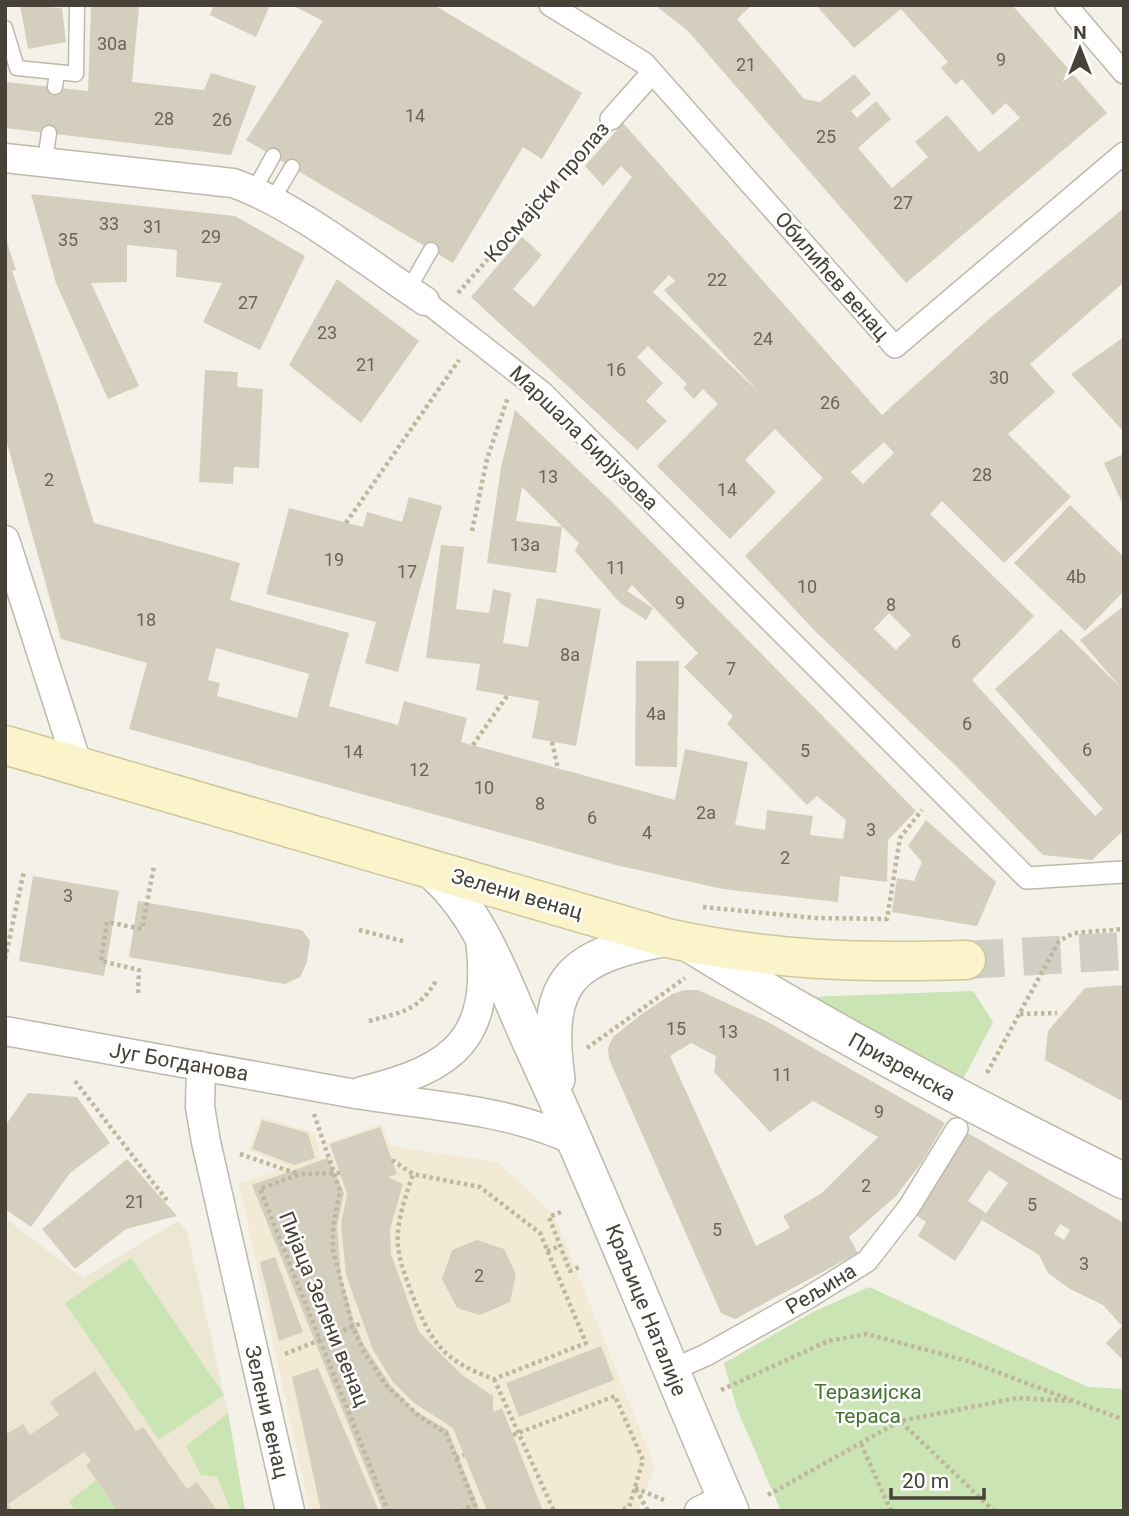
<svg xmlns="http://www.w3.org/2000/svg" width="1129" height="1516" viewBox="0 0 1129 1516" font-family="Roboto,sans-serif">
  <rect width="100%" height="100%" fill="#f3f1e8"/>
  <path fill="#f3ead5" d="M261,1117L314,1132L321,1158L331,1155L327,1143L381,1124L391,1146L497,1162L554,1214L655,1466L638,1511H310L239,1184L287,1166L248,1151Z"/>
  <path fill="#ebe7d3" d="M5,1218L83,1278L178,1221L187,1231L228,1413L245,1511H5Z"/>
  <g fill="#cae4b4">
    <path d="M973,991L993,1022L962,1081L807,997Z"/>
    <path d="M131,1258L224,1395L159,1440L65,1303Z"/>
    <path d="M869,1287L1088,1387L1124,1389V1511H781L737,1409L724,1363L813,1312Z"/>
    <path d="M228,1413L245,1511H231L217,1477L201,1475L186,1446Z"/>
    <path d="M96,1480L117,1511H75L69,1501Z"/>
  </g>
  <g fill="#d4cebf" fill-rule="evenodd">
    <path d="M20,5L62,8L66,42L28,49Z"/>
    <path d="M91,5L139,6L132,82L204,90L211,73L256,86L231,155L5,128V82L88,91Z"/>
    <path d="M214,5H270L256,37L210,15Z"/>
    <path d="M292,5H434L582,93L542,159L523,147L453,263L246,140L323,21Z"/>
    <path d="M655,5H752L737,19L804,99L820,102L854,74L871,94L851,111L857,118L876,101L891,119L858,148L892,188L928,157L915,142L947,115L979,152L1020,118L1006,103L993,115L962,79L956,85L941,68L948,62L901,9L854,48L816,5H1012L1107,113L906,283L688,31Z"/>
    <path d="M623,123L882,415L989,319L1124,208V282L1030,364L1055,392L1008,434L1071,497L1004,563L942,501L930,514L1034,616L972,680L1095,816L1103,809L995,689L1061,629L1121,688L1080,640L1124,606V830L1092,860L1043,855L955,765L815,631L745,556L823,478L775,429L745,460L776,492L730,539L657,466L718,404L703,389L694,399L683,388L687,384L648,346L637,357L663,383L646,401L667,421L637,450L471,297L522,237L542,255L513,289L534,307L632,177L621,166L603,186L585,166ZM669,275L675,281L664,290L760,393L653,292ZM884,442L894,453L863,484L851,472ZM889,613L911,635L896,650L874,629Z"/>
    <path d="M31,194L235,216L305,256L260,350L203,322L222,283L176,277L177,250L127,245V282L91,283L139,386L108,399L56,283Z"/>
    <path d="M5,236L16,270L12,271L57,402L94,523L240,563L230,600L349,633L329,706L398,725L404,701L467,718L461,742L675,800L685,749L748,762L735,825L765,830L767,810L813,816L810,835L843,839L846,820L817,796L807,805L727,724L733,716L684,667L698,653L632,585L627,591L653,608L646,620L620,603L575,551L579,543L522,487L516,521L562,527L556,573L487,563L501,467L515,410L609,499L916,811L888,840L887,882L840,876L838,902L723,889L616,865L129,729L147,663L61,639L5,436ZM216,648L309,674L297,718L217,696L220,683L208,680Z"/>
    <path d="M337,279L419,341L361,423L289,365Z"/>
    <path d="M1124,337V432L1071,374Z"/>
    <path d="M205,370L238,372L237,387L263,389L259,468L234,467L233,484L199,482Z"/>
    <path d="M1124,454V507L1104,463Z"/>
    <path d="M409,497L442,506L398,672L365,663L376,622L266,594L289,508L363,527L367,512L402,522Z"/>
    <path d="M1070,505L1124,557V591L1085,631L1014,563Z"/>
    <path d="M441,545L464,547L456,609L489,613L493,589L511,593L503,643L528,647L537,598L601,609L576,746L532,738L539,701L476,690L480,664L426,658Z"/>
    <path d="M636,661H679L677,767L635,766Z"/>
    <path d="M926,820L996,882L977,926L892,912L897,878L914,881L922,862L908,846Z"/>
    <path d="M33,876L119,891L104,976L19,961Z"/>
    <path d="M138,901L302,930L310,941L307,962L300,977L285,984L129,957Z"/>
    <path d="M1124,985V1102L1045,1060L1048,1031L1085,988Z"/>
    <path d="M685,990H698L766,1021L945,1123L922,1162L896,1196L849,1237L858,1253L735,1319L721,1313L609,1059L608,1048L613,1037L639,1016L672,994ZM691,1043L716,1056L714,1072L770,1132L813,1101L878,1137L822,1193L783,1216L790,1228L756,1246L670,1056Z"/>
    <path d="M28,1093L77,1097L110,1143L70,1173L31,1227L5,1209V1126Z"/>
    <path d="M262,1120L308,1133L315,1158L294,1165L252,1149Z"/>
    <path d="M380,1127L397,1174L388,1177L403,1184L390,1229L391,1254L419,1332L462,1375L493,1396V1412L502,1408L543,1511H487L453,1428L413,1402L393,1382L373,1350L346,1275L341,1224L347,1194L330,1144Z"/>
    <path d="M966,1132L1124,1223V1361L1106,1343L1122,1326L1103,1305L1070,1289L1048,1273L1039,1255L982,1220L955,1261L918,1236L926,1222L916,1215ZM989,1170L1008,1183L986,1213L968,1201ZM1060,1224L1070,1230L1064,1240L1054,1234Z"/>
    <path d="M328,1158L344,1193L337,1227L341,1276L353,1319L364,1345L391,1386L415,1411L448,1430L480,1511H383L252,1185Z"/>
    <path d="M127,1159L177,1216L126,1229L75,1269L42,1229Z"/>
    <path d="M477,1240L504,1249L516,1274L510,1302L480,1315L457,1308L442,1279L452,1250Z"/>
    <path d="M275,1257L303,1332L279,1341L260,1262Z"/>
    <path d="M601,1346L614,1380L519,1417L506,1383Z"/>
    <path d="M318,1368L379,1511H321L292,1377Z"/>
    <path d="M95,1371L136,1431L143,1427L187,1489L197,1482L217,1511H117L86,1465L91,1461L84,1452L8,1504L13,1511H5V1435L23,1424L30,1435L59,1415L50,1402Z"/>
  </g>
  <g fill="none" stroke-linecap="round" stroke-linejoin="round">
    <path stroke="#d0cec5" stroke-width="38" stroke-dasharray="38 19" stroke-linecap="butt" d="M966,960L1124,951"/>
    <g stroke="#beb9ac" stroke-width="17">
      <g id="service">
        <path d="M5,28L17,68L57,72"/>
        <path d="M55,87L57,72L76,74L77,5"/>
        <path d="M45,160L49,133"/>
        <path d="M254,190L273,156"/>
        <path d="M272,201L292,167"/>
        <path d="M408,290L431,250"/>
      </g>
    </g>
    <g stroke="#beb9ac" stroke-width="24">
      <g id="pedestrian">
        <path d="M550,5L644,63L895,347L1124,153"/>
        <path d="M1066,5L1124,73"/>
        <path d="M611,119L652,73"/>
        <path d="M425,301L542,392L1027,878L1124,872"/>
        <path d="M670,1371L706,1355L806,1299L867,1261L909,1207L957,1129"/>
      </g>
    </g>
    <g stroke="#beb9ac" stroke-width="31">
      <g id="minor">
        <path d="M5,158L233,183C294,204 369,264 425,301"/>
        <path d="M5,540L78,766"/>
        <path d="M5,1031C120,1051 235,1073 350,1093C426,1106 507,1108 577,1142"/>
        <path d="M201,1066L200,1107L206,1142L290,1511"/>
        <path d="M362,1091C455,1068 492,1039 480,939"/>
        <path d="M699,1511L725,1498"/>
      </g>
    </g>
    <g stroke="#beb9ac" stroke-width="38">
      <g id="tertiary">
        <path d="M429,869C482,912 504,985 532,1046C603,1199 664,1356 731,1511"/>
        <path d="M689,944C830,1031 976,1108 1124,1181"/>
        <path d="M557,1079C543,978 572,956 667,938"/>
      </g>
    </g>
    <g stroke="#cfc79b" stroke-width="41">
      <path id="secondary" d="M5,745L667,938C773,961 858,963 966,960"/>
    </g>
    <g stroke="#bfb69e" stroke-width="4.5" stroke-dasharray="3.5 3.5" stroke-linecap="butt">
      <path d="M458,293L595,137"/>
      <path d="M346,523L459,360"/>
      <path d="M472,531L487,459L508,397"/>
      <path d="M552,742L558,769"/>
      <path d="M473,745L507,696"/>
      <path d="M703,907L815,918L887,919L900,838L922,810"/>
      <path d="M359,930L403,941"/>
      <path d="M5,959L24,871"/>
      <path d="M138,993L139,970L101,961L107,922L142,929L154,866"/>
      <path d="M1020,1014L1057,1013"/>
      <path d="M369,1021C402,1012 419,1011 437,979"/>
      <path d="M587,1048L685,978"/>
      <path d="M987,1073L1059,941L1074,933L1124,929"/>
      <path d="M75,1081L169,1203"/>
      <path d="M314,1114L340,1191L333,1227V1250L353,1328L364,1352L386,1385L420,1417L446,1433L475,1505L460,1511"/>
      <path d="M240,1154L298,1174"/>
      <path d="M392,1160L413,1174L480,1187L540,1233L586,1343L494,1379C440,1360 430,1340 410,1289C403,1270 396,1252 398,1231C400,1211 407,1193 413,1174"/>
      <path d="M340,1173L300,1174L260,1189L388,1511"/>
      <path d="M561,1212L549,1217L570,1271L582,1266"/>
      <path d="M547,1251L560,1246"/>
      <path d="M285,1354L362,1323"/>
      <path d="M494,1379L554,1511"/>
      <path d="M721,1390L828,1341L867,1334L968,1361L1124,1420"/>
      <path d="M901,1422L994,1511"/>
      <path d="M513,1435L615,1396L643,1460L629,1507L619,1511"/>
      <path d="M861,1444L891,1511"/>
      <path d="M456,1458L464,1455"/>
      <path d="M635,1488L664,1500"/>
      <path d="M636,1489L648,1511"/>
      <path d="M768,1495L900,1421L1017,1398L1071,1401"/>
    </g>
    <use href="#service" stroke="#fff" stroke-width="14"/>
    <use href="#pedestrian" stroke="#fff" stroke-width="21"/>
    <use href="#minor" stroke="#fff" stroke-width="28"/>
    <use href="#tertiary" stroke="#fff" stroke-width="35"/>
    <use href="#secondary" stroke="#fbf4cb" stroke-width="38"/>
  </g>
  <g text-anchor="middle" stroke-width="5" stroke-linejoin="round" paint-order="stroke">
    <g font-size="18" fill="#6a6559">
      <text x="112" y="50">30a</text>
      <text x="1001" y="66">9</text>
      <text x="746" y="71">21</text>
      <text x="415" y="122">14</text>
      <text x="164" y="125">28</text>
      <text x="222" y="126">26</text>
      <text x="826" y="143">25</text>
      <text x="903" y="209">27</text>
      <text x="109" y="230">33</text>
      <text x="153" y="233">31</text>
      <text x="211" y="243">29</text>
      <text x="68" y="246">35</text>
      <text x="717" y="286">22</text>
      <text x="248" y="309">27</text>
      <text x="327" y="339">23</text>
      <text x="763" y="345">24</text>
      <text x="366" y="371">21</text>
      <text x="616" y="376">16</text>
      <text x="999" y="384">30</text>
      <text x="830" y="409">26</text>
      <text x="982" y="481">28</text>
      <text x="548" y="483">13</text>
      <text x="49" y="486">2</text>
      <text x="727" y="496">14</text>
      <text x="525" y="551">13a</text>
      <text x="334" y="566">19</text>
      <text x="616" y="574">11</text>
      <text x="407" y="578">17</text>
      <text x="1076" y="583">4b</text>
      <text x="807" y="593">10</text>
      <text x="680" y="609">9</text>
      <text x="891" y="611">8</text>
      <text x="146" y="626">18</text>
      <text x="956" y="648">6</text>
      <text x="570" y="661">8a</text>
      <text x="731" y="675">7</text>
      <text x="656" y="720">4a</text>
      <text x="967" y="730">6</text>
      <text x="1087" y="756">6</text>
      <text x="805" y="757">5</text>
      <text x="353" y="758">14</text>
      <text x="419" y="776">12</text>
      <text x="484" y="794">10</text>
      <text x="540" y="810">8</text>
      <text x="706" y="819">2a</text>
      <text x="592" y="824">6</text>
      <text x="871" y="836">3</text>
      <text x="647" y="839">4</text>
      <text x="785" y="864">2</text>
      <text x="68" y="902">3</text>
      <text x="676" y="1035">15</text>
      <text x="728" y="1038">13</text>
      <text x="782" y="1081">11</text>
      <text x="879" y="1118">9</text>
      <text x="866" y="1192">2</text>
      <text x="135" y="1208">21</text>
      <text x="1032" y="1211">5</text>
      <text x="717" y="1236">5</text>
      <text x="1084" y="1270">3</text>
      <text x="479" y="1282">2</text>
    </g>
    <g font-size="21" fill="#464237" stroke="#fff">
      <text transform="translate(547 192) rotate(-49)" y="7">Космајски пролаз</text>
      <text transform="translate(832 276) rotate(49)" y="7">Обилићев венац</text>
      <text transform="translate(584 438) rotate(44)" y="7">Маршала Бирјузова</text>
      <text transform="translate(517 894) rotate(16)" y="7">Зелени венац</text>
      <text transform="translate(179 1062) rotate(10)" y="7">Југ Богданова</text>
      <text transform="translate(902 1067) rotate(29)" y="7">Призренска</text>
      <text transform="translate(821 1289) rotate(-31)" y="7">Рељина</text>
      <text transform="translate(324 1309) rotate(68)" y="7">Пијаца Зелени венац</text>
      <text transform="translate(646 1310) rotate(68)" y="7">Краљице Наталије</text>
      <text transform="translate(267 1412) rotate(77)" y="7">Зелени венац</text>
    </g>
    <g font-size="21" fill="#42742f" stroke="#fff">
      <text x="868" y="1399">Теразијска<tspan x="868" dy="24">тераса</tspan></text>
    </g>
  </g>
  <rect width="1129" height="1516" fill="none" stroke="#464237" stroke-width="14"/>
  <g transform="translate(1080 49)" stroke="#ffffff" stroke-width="5" paint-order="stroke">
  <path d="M0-5L12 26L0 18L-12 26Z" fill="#464237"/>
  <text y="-10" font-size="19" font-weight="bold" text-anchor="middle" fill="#464237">N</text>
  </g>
  <path d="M891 1488v10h93v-10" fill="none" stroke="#464237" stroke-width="3.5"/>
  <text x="902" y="1488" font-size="21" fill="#464237" stroke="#ffffff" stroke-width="5" paint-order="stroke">20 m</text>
</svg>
